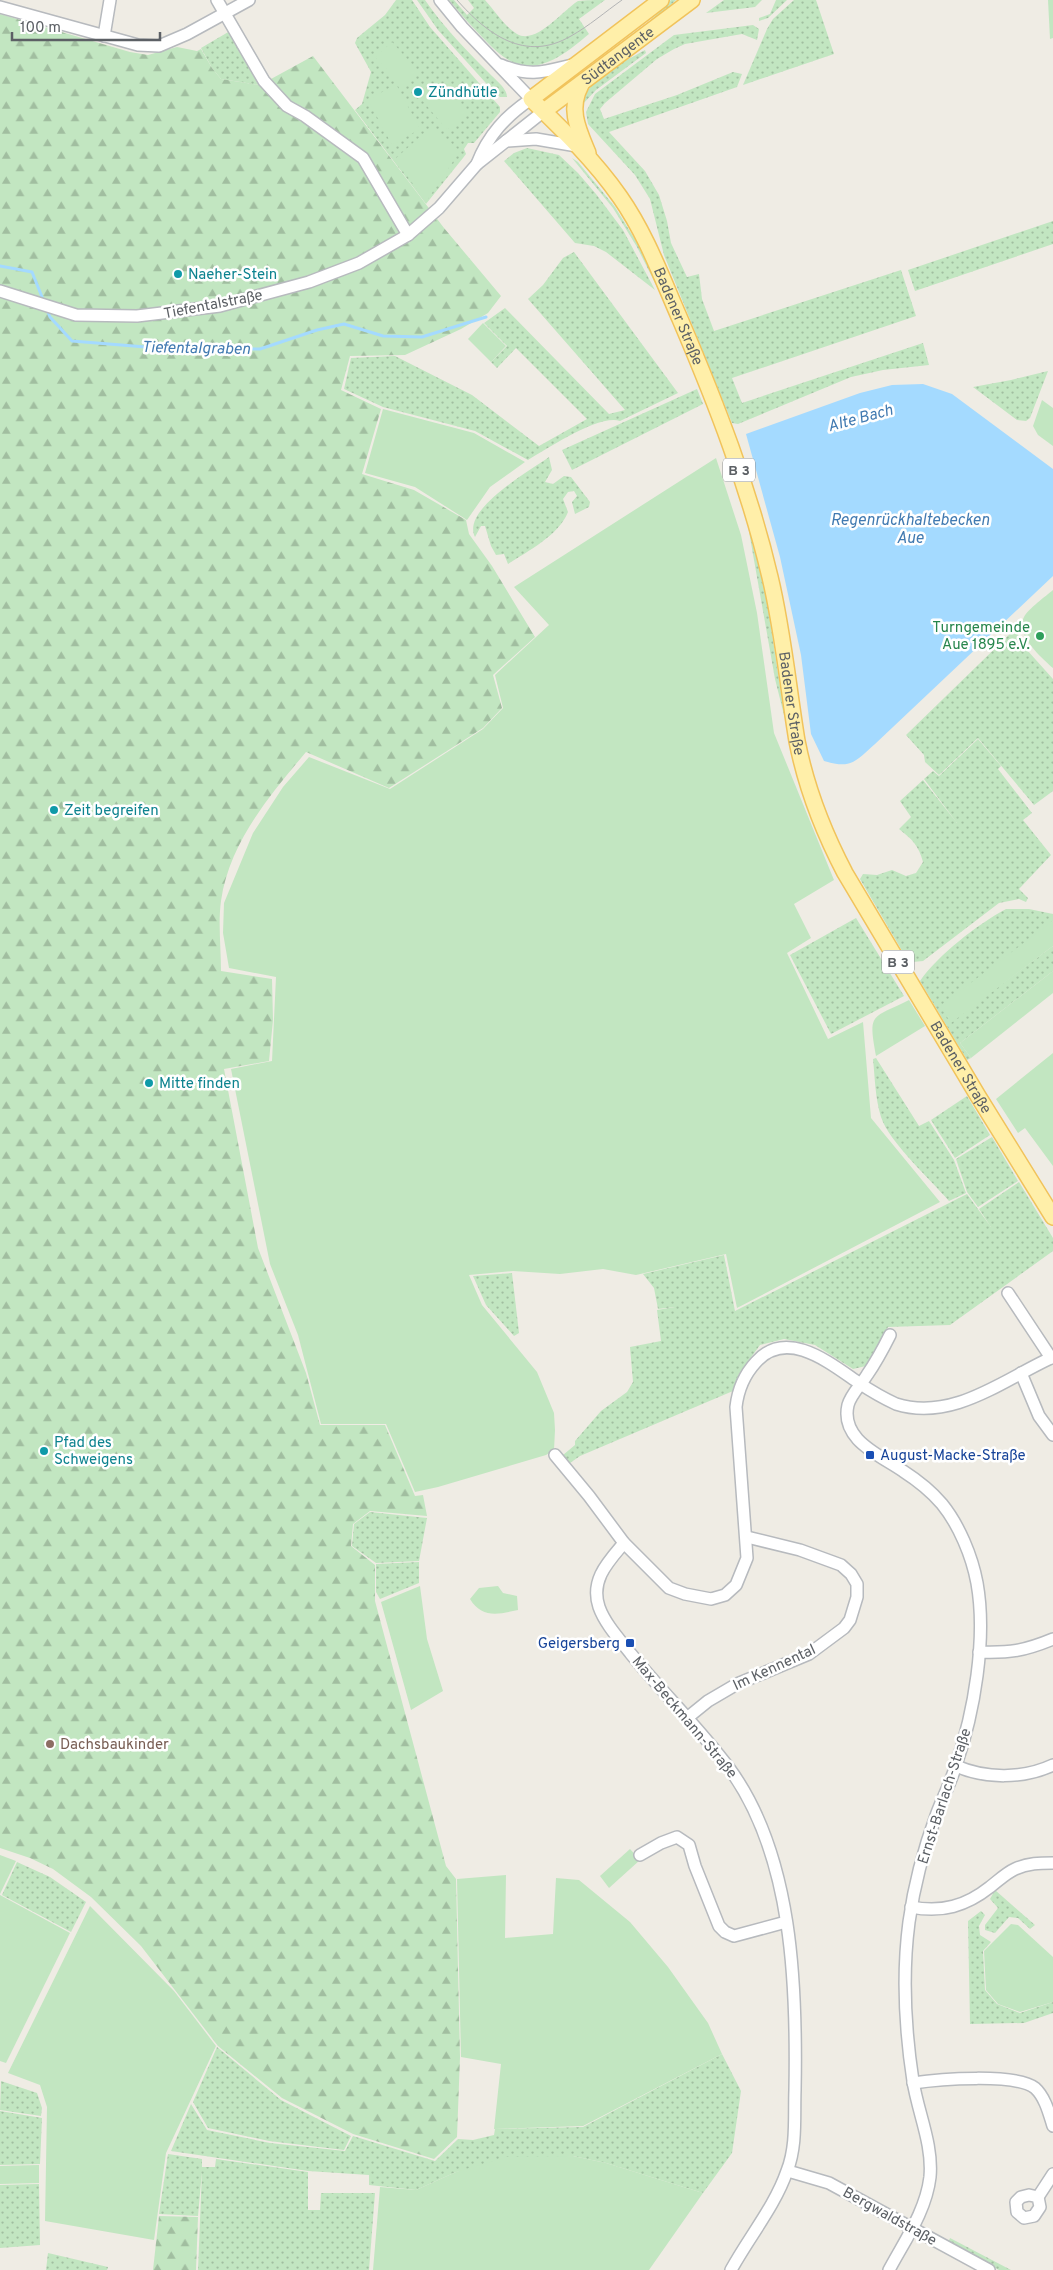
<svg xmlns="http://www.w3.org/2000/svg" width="1053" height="2270" viewBox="0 0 1053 2270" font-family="Overpass,sans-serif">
  <defs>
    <pattern id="grass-dots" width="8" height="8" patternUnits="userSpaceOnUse" patternTransform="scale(1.25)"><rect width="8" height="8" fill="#c2e6c1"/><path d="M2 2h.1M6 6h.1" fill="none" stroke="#a1bea0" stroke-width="1.8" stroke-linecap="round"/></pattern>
    <pattern id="forest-firs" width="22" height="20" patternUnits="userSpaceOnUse" patternTransform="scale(1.25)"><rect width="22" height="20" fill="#c2e6c1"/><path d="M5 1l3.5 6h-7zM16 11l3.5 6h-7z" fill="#a1bea0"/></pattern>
  </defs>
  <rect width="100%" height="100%" fill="#efece4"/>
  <g fill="url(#grass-dots)">
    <path d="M396,0H412L430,27L500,107V112L474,143H468L464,149L466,154L463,158L426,204L355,110L362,104L371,72L355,43L357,38L385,15Z"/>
    <path d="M417,0H425C444,28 468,52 492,76C498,82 507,89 507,97H500L494,92L438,30Z"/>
    <path d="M449,0H454L467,15L474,8L468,0H485C495,11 504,26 517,34C536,45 562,11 578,1C585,0 597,0 605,0L579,19L589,34C579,42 569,51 558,57C524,76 506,62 483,38C471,26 460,13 449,0Z"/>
    <path d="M671,0H676L656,20L557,92L647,24Z"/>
    <path d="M724,0H762L755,7L706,13Z"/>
    <path d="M776,0H787L768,18L759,21V18L770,14Z"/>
    <path d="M794,0H816L834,54L743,85L767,29L773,19Z"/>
    <path d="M753,25L759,29L757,40L742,34L685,44L674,49L657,59L605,103L600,109L604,119L677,95L733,72L742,74L737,87L609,132L645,171L659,195L667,221L671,243L687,277L699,274L702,299L714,331L901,270L916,316L732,378L742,403L923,343L929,365L883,370L851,377L738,424L732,423L664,255L650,199L635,175L588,124L586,112L595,94L674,35Z"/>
    <path d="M230,31L260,85L221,79L212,68L201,48Z"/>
    <path d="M645,50L646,53L596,90L582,105C589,75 621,64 645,50Z"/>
    <path d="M527,148L559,155L578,173L596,194L623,230L655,290L606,252L594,246L575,243L504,161L514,153Z"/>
    <path d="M572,158L578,162L615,207L639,246L660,287L658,289L637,247L613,208Z"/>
    <path d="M1053,221V244L915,291L908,270Z"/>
    <path d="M574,252L678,393L620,421C599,414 547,449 528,460L475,431L383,407L344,389L351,358L395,356L472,395L539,446L587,419L516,348L497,368L491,362L507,346L484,323L505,308L609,414L625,410L528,299L543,285L563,258Z"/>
    <path d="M1048,371L1030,418L1026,421L1017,420L973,387L1011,380Z"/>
    <path d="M701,386L725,447L763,574L783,706L790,726L787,727L775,679L748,526L724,447Z"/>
    <path d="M697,389L703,404L572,470L562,450Z"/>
    <path d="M549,457L552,470L545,482L553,484L564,476L571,477L590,502L589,507L575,514L572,502L577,496L574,491L568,492L563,499L568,512C559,535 528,551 508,564L504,554L496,555L491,546L485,526H481L475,537C461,509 530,471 549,457Z"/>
    <path d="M1015,629L1027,650L1053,679V791L1034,805L978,738L939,775L925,762L924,755L906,735Z"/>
    <path d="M978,739L1001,766L998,769L1032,813L1023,820L1051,855L1019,889L1028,898L1026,902L1019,899L999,903L923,961L913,962L908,961L860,879L863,874L877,875L892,870L906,876L916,873L923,862C919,846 912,839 899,829L911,817L900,801L923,780L957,823L924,779L933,771L939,776Z"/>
    <path d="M1006,909H1029L1053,914V921L951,1022L1053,946V971L960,1043L971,1058L967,1060L920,981C938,955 978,924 1006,909Z"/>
    <path d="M856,918L904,996L831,1034L790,955Z"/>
    <path d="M876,1058L919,1126L929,1121L954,1160L966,1193L949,1201C931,1180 889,1142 881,1117C875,1098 875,1078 873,1059Z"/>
    <path d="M967,1096L990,1135L955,1158L931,1120Z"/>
    <path d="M992,1137L1018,1181L978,1207L967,1192L956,1159Z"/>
    <path d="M1019,1182L1053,1238V1251L950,1325L888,1327L866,1366L853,1369L815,1345L784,1339L760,1345L739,1374L733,1391L580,1456L570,1463L563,1455L575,1445V1441L601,1411L627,1392L633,1382L630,1347L661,1341L657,1310L675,1307L658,1309L654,1288L643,1274L724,1255L735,1311L967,1194L991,1227L979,1209Z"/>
    <path d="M512,1273L519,1333L514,1336L486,1305L473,1276Z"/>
    <path d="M370,1512L427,1518L419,1561L376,1563L352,1546L354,1524Z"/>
    <path d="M419,1562V1583L380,1599L376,1592V1564Z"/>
    <path d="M17,1862L50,1877L86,1902L71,1932L2,1895Z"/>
    <path d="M995,1890L1035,1925L1030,1929L1018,1918L1009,1917L995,1933L985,1930V1925L998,1908L990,1899Z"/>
    <path d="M981,1911L985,1915L979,1926L980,1935L991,1942L983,1951L985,1990L997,2004L1020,2013L1053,2002V2013L1024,2023L970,2024L968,1921Z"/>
    <path d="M217,2047L281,2100L351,2136L344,2150L269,2141L208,2128L193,2102Z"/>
    <path d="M722,2054L741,2091L732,2153L703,2193L606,2163L573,2156L456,2172L416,2190L369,2185V2175L308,2171L171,2151L191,2104L207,2130L270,2143L345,2151L353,2136L435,2161L458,2139L473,2140L494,2135L495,2129L583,2127Z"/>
    <path d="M1,2081L37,2093L42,2108L41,2116L0,2110Z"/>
    <path d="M0,2111L42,2118L40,2164L0,2165Z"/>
    <path d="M168,2154L202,2159V2167H215L216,2159L308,2172V2210H320L321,2193H375L369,2270H198L202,2171L198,2216L159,2214Z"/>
    <path d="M39,2184L40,2245L0,2248V2185Z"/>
    <path d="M950,2238L1011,2270H999L948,2243Z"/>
    <path d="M48,2253L108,2267L107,2270H46Z"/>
  </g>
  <g fill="url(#forest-firs)">
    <path d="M0,14L130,52L148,55L177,47L197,51L201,49L212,68L221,79L260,85L313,56L444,228L501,296L488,313L461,329L405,355L350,356L341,390L381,409L362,474L414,490L466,520L469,534L492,566L535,637L493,675L502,708L483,728L389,788L306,752C270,795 229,843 221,901C218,923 221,948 221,971L272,979L273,1020L269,1061L224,1069L258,1248L306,1373L320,1425H385L415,1496L423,1495L427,1516L370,1511L353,1524L351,1546L375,1565V1601L446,1866L456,1879L460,2057L457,2137L434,2159L353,2134L282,2098L218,2046L141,1946L91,1897L53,1869L30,1858L0,1848Z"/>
    <path d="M159,2216L198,2217L196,2270H153Z"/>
  </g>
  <g fill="#c2e6c1">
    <path d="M1048,0H1053V38L1050,39Z"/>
    <path d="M392,42L418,71L402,86L375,57Z"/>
    <path d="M442,83L467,113L447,130L422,100Z"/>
    <path d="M396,84L420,129L392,145L368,100Z"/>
    <path d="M432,126L460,151L426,202L395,159Z"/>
    <path d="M483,323L506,346L491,362L468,339Z"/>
    <path d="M1042,400L1053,408V446L1038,435L1033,426Z"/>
    <path d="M383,409L474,433L525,462L490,487L467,520L415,487L365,473Z"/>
    <path d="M716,458L741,535L757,613L774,733L834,880L794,904L811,938L787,953L828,1039L863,1022L871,1118L940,1202L737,1308L726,1254L636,1275L603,1269L560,1274L513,1271L469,1275L482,1305L537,1372L554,1413L555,1430L554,1450L546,1455L438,1487L415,1492L386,1424H321L298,1335L270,1264L231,1069L272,1061L276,977L229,968L223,933L224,903L253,833L283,787L309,757L390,789L483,729L503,708L495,675L549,625L514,587Z"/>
    <path d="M1053,590V668C1042,658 1014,634 1024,617C1028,609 1046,596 1053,590Z"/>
    <path d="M1053,921V946L951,1023L940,1006Z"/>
    <path d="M1053,971V993L971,1058L960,1043Z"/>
    <path d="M909,1000L925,1026L876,1056C868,1012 871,1019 909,1000Z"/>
    <path d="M1053,1053V1166L1025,1128L1018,1133L996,1099Z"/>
    <path d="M420,1586L427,1639L443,1691L411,1710L381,1602Z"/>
    <path d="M498,1586L503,1593L517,1596L518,1610C499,1614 482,1619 470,1599L479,1588Z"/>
    <path d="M630,1849L640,1860L609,1888L600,1876Z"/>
    <path d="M0,1855L16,1861L0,1894Z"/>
    <path d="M506,1875L505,1938L553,1934L556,1878L579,1880L630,1922L668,1967L708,2023L722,2054L583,2126L494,2129L501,2064L461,2057L457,1879Z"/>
    <path d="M0,1895L70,1933L6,2063L0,2061Z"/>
    <path d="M90,1906L174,1991L216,2046L166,2153L154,2240L45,2221L47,2107L40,2085L8,2073Z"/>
    <path d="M1011,1924L1018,1925L1053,1957V2002L1020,2012L998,2004L986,1990L984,1951Z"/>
    <path d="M573,2156L606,2163L703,2193L649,2270H373L380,2187L416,2190L456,2172L506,2157Z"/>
    <path d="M39,2165V2183L0,2184V2166Z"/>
  </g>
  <path fill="#a4daff" d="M923,384L952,394L1053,469V576L875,744C855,762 851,769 824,761L811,734L801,655L780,557L746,434L860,393L892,385Z"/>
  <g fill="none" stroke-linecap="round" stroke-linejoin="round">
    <g stroke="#a4daff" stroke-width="3">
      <path d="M0,266L32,272L44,302"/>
      <path d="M47,310L50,317L72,341L158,348L260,349L317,330L344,324L383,336L422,337L486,317"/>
    </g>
    <g stroke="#b7babe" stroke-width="14">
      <g id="minor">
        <path d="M217,0L264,81L287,106L305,116L363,158L408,235"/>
        <path d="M440,0L462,27L531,99C506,116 488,135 477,164"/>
        <path d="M0,7L138,45L159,46L187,34L249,0"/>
        <path d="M104,36L110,0"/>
        <path d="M501,65C530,77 543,72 572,65"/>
        <path d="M506,141L536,139L577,146"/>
        <path d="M0,291L76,315L137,316L220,306L309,282L359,263L408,235L439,208L477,164L544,111"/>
        <path d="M1008,1293L1051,1358"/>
        <path d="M1021,1373L1039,1416L1053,1435"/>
        <path d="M555,1455L589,1496L624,1543L669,1588L685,1594L711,1599L725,1595L736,1585L747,1558L736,1407C738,1389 744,1375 756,1362C787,1327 831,1364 859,1383C871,1391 883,1398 896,1404C953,1422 1004,1379 1053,1357"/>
        <path d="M624,1543C608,1562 590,1580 599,1607C605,1624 620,1640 631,1654C663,1693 699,1728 729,1768C793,1855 797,1986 795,2090C794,2117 797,2146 787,2171C775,2206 749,2237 731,2270"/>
        <path d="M979,1652C1010,1653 1024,1651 1053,1639"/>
        <path d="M687,1718L708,1701L737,1684L809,1654L844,1628L850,1620L857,1597V1584L851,1574L841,1565L800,1550L747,1537"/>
        <path d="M956,1766C986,1779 1023,1779 1053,1765"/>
        <path d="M640,1855L661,1843L677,1837L689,1845L695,1866L719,1926L725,1932L734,1936L786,1922"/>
        <path d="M911,1907C942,1913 966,1906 990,1887C998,1881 1006,1873 1015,1869C1028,1863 1040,1863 1053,1863"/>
        <path d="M913,2083C938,2079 1016,2073 1035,2088C1045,2097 1049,2113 1053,2126"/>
        <path d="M788,2171L829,2183L989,2270"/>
        <path d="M1029,2195L1038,2197L1040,2207L1034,2216L1024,2218L1017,2212L1016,2202L1021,2197Z"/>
        <path d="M1038,2197L1053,2174"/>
        <path d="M889,2270C905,2240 926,2211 930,2177C933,2144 918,2113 913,2081C905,2029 902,1975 909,1922C914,1885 924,1848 937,1813C943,1797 951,1782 956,1765C974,1713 987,1639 977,1583C972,1556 959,1525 942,1504C931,1491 917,1480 903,1471C880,1455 840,1440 848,1405C851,1394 861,1385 867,1375C876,1362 883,1349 890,1335"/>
      </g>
    </g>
    <g stroke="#f1c35b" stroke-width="18">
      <g id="major">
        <path id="s1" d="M661,0L531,99C562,129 595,161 620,197C646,234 662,278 680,319C716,403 749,488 770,577C783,631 788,686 797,741C806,787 823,831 845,873L978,1096L1053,1217"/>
        <path d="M581,85C568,109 578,129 588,153"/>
        <path id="s2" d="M544,111L692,0"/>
      </g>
    </g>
    <use href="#minor" stroke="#fff" stroke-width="11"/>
    <use href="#major" stroke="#ffefa9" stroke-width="15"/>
    <path stroke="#b3b4b5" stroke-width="1" d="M457,0C487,34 525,63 571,36C589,26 605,12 622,0"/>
  </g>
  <g fill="#0f9aa8" stroke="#fff" stroke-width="2">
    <circle cx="418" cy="92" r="5"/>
    <circle cx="178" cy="274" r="5"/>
    <circle cx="54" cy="810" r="5"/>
    <circle cx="149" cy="1083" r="5"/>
    <circle cx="44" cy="1451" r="5"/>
  </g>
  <circle fill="#2e9e5b" stroke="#fff" stroke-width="2" cx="1040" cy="636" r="5"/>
  <g fill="#1a4fb4" stroke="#fff" stroke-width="2">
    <rect x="865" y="1450" width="10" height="10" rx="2.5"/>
    <rect x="625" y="1638" width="10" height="10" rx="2.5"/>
  </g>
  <circle fill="#8d6e63" stroke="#fff" stroke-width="2" cx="50" cy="1744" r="5"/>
  <g text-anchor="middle" stroke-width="5" stroke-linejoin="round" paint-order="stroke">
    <g fill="#fff" stroke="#8d9093" stroke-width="1">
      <rect x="723" y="458.5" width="32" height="23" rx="4"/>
      <rect x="882" y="950.5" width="32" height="23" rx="4"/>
    </g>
    <g font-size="14" font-weight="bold" fill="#5c6065">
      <text x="739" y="475">B 3</text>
      <text x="898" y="967">B 3</text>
    </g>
    <g font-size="15" fill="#5c6065" stroke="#fff">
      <text dy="5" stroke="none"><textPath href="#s2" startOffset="92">Südtangente</textPath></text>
      <text transform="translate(213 304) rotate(-11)" y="5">Tiefentalstraße</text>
      <text dy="5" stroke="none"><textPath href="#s1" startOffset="429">Badener Straße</textPath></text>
      <text dy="5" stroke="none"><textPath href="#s1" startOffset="834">Badener Straße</textPath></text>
      <text dy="5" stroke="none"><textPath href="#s1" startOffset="1239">Badener Straße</textPath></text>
      <text transform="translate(774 1667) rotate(-25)" y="5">Im Kennental</text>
      <text transform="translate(685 1717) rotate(50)" y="5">Max-Beckmann-Straße</text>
      <text transform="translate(944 1796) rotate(-72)" y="5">Ernst-Barlach-Straße</text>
      <text transform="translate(890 2216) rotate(29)" y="5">Bergwaldstraße</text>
    </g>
    <g font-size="15" fill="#0d838f" stroke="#fff" text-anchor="start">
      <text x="428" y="97">Zündhütle</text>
      <text x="188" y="279">Naeher-Stein</text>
      <text x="64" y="815">Zeit begreifen</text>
      <text x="159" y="1088">Mitte finden</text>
      <text x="54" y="1447">Pfad des<tspan x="54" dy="17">Schweigens</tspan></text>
    </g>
    <g font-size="15" fill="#27864d" stroke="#fff" text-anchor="end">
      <text x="1030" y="632">Turngemeinde<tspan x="1030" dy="17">Aue 1895 e.V.</tspan></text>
    </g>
    <g font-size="15" fill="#164399" stroke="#fff" text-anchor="start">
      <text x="880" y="1460">August-Macke-Straße</text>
      <text x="620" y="1648" text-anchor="end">Geigersberg</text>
    </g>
    <g font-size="15" fill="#785e54" stroke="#fff" text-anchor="start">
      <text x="60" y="1749">Dachsbaukinder</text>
    </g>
    <g font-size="16" font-style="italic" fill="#417ab1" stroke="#fff">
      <text transform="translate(196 347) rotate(1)" y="6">Tiefentalgraben</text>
      <text transform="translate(860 417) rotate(-15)" y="6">Alte Bach</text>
      <text x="910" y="525">Regenrückhaltebecken<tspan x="910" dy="18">Aue</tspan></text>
    </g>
  </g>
  <path d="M12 32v8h148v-8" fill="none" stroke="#5c6065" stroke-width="2.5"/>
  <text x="20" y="32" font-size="15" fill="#5c6065" stroke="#ffffff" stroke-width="4" paint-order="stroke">100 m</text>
</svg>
